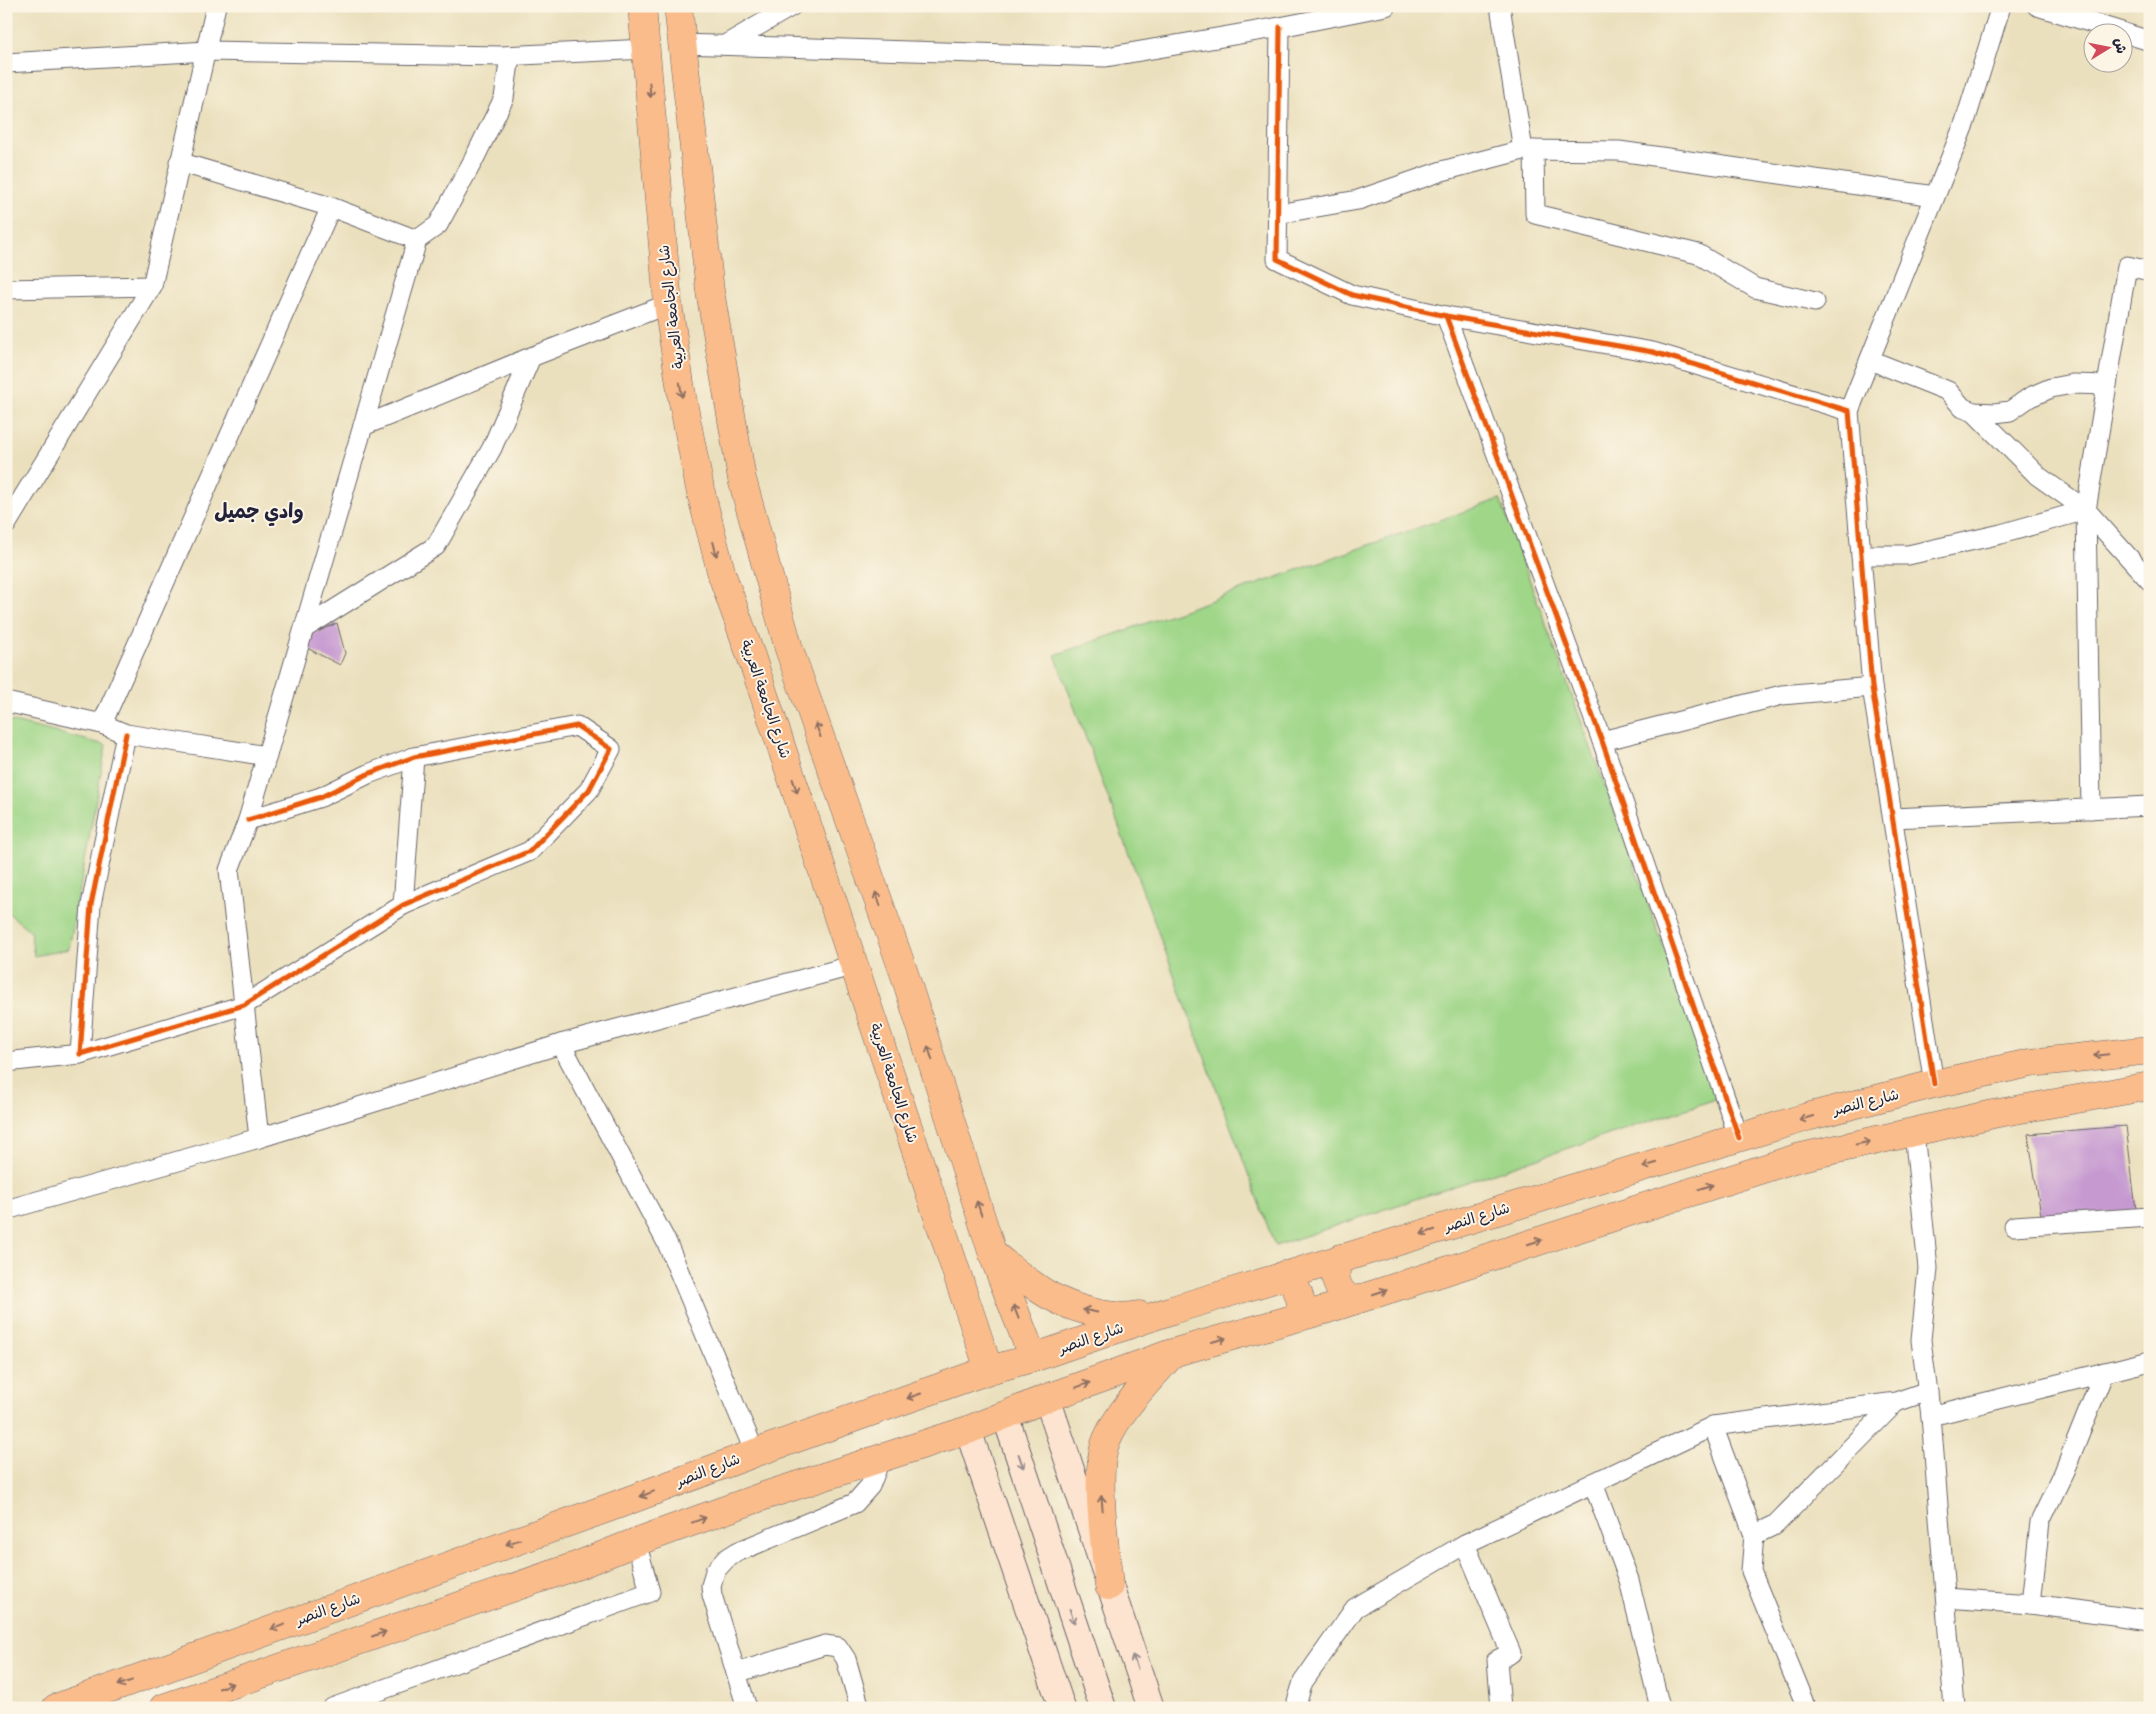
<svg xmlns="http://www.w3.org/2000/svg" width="2156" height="1714" viewBox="0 0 2156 1714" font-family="'Gochi Hand','Playpen Sans Arabic',sans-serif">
  <rect width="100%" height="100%" fill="#fcf5e5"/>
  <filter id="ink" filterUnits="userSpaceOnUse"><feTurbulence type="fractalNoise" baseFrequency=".02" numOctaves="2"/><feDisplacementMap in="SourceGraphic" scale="10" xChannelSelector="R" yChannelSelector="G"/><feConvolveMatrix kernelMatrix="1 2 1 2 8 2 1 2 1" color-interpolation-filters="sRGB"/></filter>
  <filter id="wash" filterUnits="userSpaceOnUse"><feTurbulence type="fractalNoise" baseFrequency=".0096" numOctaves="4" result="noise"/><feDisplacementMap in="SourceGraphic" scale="20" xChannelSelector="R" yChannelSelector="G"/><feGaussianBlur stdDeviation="1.12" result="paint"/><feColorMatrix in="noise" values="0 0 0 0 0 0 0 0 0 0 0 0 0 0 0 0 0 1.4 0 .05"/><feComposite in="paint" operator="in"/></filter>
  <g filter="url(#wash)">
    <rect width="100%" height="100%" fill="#ebe0be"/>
    <g fill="#9fd688" stroke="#607c62">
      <path d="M1500,499L1719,1098L1275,1246L1055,655Z"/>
      <path d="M6,720L106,745L69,949L34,956L30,931L6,911Z"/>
    </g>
    <g id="blocks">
      <g fill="#c69ad1">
        <path d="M337,623L345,653L340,665L307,648L313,634Z"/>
        <path d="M2126,1126L2136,1210L2042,1221L2028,1134Z"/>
      </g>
    </g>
  </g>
  <g filter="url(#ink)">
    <use href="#blocks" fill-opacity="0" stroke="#686469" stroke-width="1"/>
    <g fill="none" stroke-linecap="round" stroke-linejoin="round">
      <g stroke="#686469" stroke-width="21">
        <g id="street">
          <path d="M1500,6L1523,150"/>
          <path d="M2037,6L2122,32"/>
          <path d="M1280,27L1277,259L1352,295L1446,316L1653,352L1849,411L1872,687L1934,1084"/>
          <path d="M2124,33L2150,41"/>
          <path d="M681,44L1106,57L1280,27L1386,6"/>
          <path d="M725,45L792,6"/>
          <path d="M6,63L207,51L501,56L646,49"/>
          <path d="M1534,150L1535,214L1698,254L1755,288L1815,302"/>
          <path d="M179,162L331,207"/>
          <path d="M1277,214L1358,200L1442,171L1523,150L1619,151L1935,196"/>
          <path d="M417,240L438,225L473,161L504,98L510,56"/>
          <path d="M2150,271L2127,266L2086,510L2150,581"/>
          <path d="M6,289L152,286"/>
          <path d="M1446,316L1602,741L1739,1138"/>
          <path d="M1870,360L1948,391L1963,408L1974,412L1995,413L2010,411L2030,397L2051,388L2072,384L2107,385"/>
          <path d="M1849,411L1965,122L2001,6"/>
          <path d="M1974,412L2038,476L2086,510"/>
          <path d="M6,525L152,286L216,6"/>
          <path d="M1861,555H1908L2001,534L2086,510L2091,809"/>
          <path d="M305,628L436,546L492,448L531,357"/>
          <path d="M6,702L102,724L126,734L267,756"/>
          <path d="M102,724L331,207L417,240L363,426"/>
          <path d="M126,734L91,905L80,1054L244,1005L403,905L530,851L589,790L611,749L577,726L414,757L368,774L321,797L248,820"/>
          <path d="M1602,741L1782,695L1872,687"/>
          <path d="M1893,818L2150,806"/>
          <path d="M403,905L414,757"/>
          <path d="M561,1044L667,1243L755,1453"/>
          <path d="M6,1062L80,1054"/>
          <path d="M1914,1132L1928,1268L1921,1340L1931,1416L2150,1361"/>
          <path d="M259,1138L229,870L248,820L363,426L531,357L668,304"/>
          <path d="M6,1210L259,1138L561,1044L855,965"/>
          <path d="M2014,1226L2150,1217"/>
          <path d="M1931,1416L1954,1708"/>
          <path d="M1713,1426L1754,1535L1751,1571L1807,1708"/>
          <path d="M1593,1483L1629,1580L1660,1708"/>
          <path d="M1754,1535L1775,1525L1896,1402"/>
          <path d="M1465,1544L1511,1653L1497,1660L1501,1708"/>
          <path d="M1946,1598L2031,1604L2040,1522L2064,1472L2104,1372"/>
          <path d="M2031,1604L2150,1620"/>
          <path d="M736,1673L825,1645L838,1647L846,1659L860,1708"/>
          <path d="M332,1708L650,1592L636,1542"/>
          <path d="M747,1708L712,1595L711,1586L715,1571L726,1559L737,1552L855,1503L870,1486L877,1468V1458"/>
          <path d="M1295,1708L1303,1682L1355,1608L1465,1544L1713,1426L1896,1402L1928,1391"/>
        </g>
      </g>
      <g stroke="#686469" stroke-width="28">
        <g id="secondary">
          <path d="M1047,1398L1151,1708"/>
          <path d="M1005,1415L1103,1708"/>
          <path d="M968,1430L1062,1708"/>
        </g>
      </g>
      <g stroke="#686469" stroke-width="29">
        <g id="primary">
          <path d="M642,6L668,304L682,397L700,489L722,575L752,659L989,1370"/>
          <path d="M678,6L710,291L742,479L789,649L904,973L993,1255L1033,1358"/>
          <path d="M994,1255C1031,1284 1053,1305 1101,1314C1114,1316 1125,1318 1139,1315"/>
          <path d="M1340,1258C1331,1276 1336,1291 1353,1301"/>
          <path d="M1284,1275C1298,1286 1303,1299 1300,1317"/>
          <path d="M1109,1586C1106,1551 1093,1469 1107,1439C1121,1407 1150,1380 1172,1354"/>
          <path d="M56,1708L619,1504L755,1453L989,1370L1033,1358L1172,1310L1807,1117L1934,1084L2030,1063L2150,1050"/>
          <path d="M163,1708L576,1566L636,1542L764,1496L968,1430L1047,1398L1172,1353L1328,1309L1797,1158L1993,1114L2150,1086"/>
        </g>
      </g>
      <use href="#street" stroke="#fff" stroke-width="19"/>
      <use href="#secondary" stroke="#fde4d1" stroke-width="26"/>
      <use href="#primary" stroke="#fabc8b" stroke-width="28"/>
      <g stroke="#fcf5e5" stroke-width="8">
        <g id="cycleway">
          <path d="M1280,27L1277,259L1352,295L1446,316L1653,352L1849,411L1872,687L1934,1084"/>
          <path d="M1446,316L1602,741L1739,1138"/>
          <path d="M126,734L91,905L80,1054L244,1005L403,905L530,851L589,790L611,749L577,726L414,757L368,774L321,797L248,820"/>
        </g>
      </g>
      <use href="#cycleway" stroke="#e8590c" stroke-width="5"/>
    </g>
    <defs><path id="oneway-shaft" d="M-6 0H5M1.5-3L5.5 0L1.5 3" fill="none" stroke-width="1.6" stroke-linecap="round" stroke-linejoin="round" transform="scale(1.25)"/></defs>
    <g stroke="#8e6f63">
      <use href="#oneway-shaft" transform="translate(650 90) rotate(85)"/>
      <use href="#oneway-shaft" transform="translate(681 390) rotate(81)"/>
      <use href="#oneway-shaft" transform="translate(715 549) rotate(76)"/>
      <use href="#oneway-shaft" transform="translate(818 730) rotate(-110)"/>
      <use href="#oneway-shaft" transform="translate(795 786) rotate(71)"/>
      <use href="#oneway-shaft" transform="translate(878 899) rotate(-110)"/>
      <use href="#oneway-shaft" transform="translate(930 1053) rotate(-108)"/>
      <use href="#oneway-shaft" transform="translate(2101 1055) rotate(174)"/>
      <use href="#oneway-shaft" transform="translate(1806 1118) rotate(164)"/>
      <use href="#oneway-shaft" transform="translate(1863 1143) rotate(-12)"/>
      <use href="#oneway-shaft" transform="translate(1650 1165) rotate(163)"/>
      <use href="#oneway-shaft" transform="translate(1706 1187) rotate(-18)"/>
      <use href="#oneway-shaft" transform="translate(979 1208) rotate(-108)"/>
      <use href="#oneway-shaft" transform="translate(1428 1232) rotate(163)"/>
      <use href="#oneway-shaft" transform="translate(1535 1242) rotate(-18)"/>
      <use href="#oneway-shaft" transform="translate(1380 1292) rotate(-18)"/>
      <use href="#oneway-shaft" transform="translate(1090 1311) rotate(-169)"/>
      <use href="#oneway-shaft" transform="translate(1016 1312) rotate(-111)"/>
      <use href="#oneway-shaft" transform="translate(1219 1340) rotate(-16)"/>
      <use href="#oneway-shaft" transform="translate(1083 1385) rotate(-20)"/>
      <use href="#oneway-shaft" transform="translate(914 1396) rotate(161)"/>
      <use href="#oneway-shaft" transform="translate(647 1494) rotate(159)"/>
      <use href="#oneway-shaft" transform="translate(1102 1503) rotate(-95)"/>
      <use href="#oneway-shaft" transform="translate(699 1520) rotate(-20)"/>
      <use href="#oneway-shaft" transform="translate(513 1542) rotate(160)"/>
      <use href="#oneway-shaft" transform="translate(278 1627) rotate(160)"/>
      <use href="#oneway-shaft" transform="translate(379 1634) rotate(-19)"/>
      <use href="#oneway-shaft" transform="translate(125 1683) rotate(160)"/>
      <use href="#oneway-shaft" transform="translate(226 1686) rotate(-19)"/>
    </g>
    <g stroke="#9a8d8e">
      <use href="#oneway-shaft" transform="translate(1021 1461) rotate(71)"/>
      <use href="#oneway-shaft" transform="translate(1072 1616) rotate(71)"/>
      <use href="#oneway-shaft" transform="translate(1135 1662) rotate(-109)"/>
    </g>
  </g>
  <g text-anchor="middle" stroke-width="4" stroke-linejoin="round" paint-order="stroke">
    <g font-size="15" fill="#22223b" stroke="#fcf5e5">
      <text transform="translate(671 307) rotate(-97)" y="5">شارع الجامعة العربية</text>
      <text transform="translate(766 699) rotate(71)" y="5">شارع الجامعة العربية</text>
      <text transform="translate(894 1083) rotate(72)" y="5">شارع الجامعة العربية</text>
      <text transform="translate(1866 1102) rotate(-14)" y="5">شارع النصر</text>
      <text transform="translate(1477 1217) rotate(-17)" y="5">شارع النصر</text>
      <text transform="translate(1091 1338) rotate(-19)" y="5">شارع النصر</text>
      <text transform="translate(708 1470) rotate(-21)" y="5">شارع النصر</text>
      <text transform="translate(328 1609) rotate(-20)" y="5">شارع النصر</text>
    </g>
    <g font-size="20" font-weight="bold" fill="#22223b" stroke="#fcf5e5">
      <text x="259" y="518">وادي جميل</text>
    </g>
  </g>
  <rect width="2156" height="1714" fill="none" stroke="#fcf5e5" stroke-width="25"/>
  <g transform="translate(2108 48) rotate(80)"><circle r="24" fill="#fcf5e5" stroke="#a5a1a1"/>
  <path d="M0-4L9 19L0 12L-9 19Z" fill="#d1495b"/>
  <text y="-8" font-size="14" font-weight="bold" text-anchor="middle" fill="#22223b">ش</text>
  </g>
</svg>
